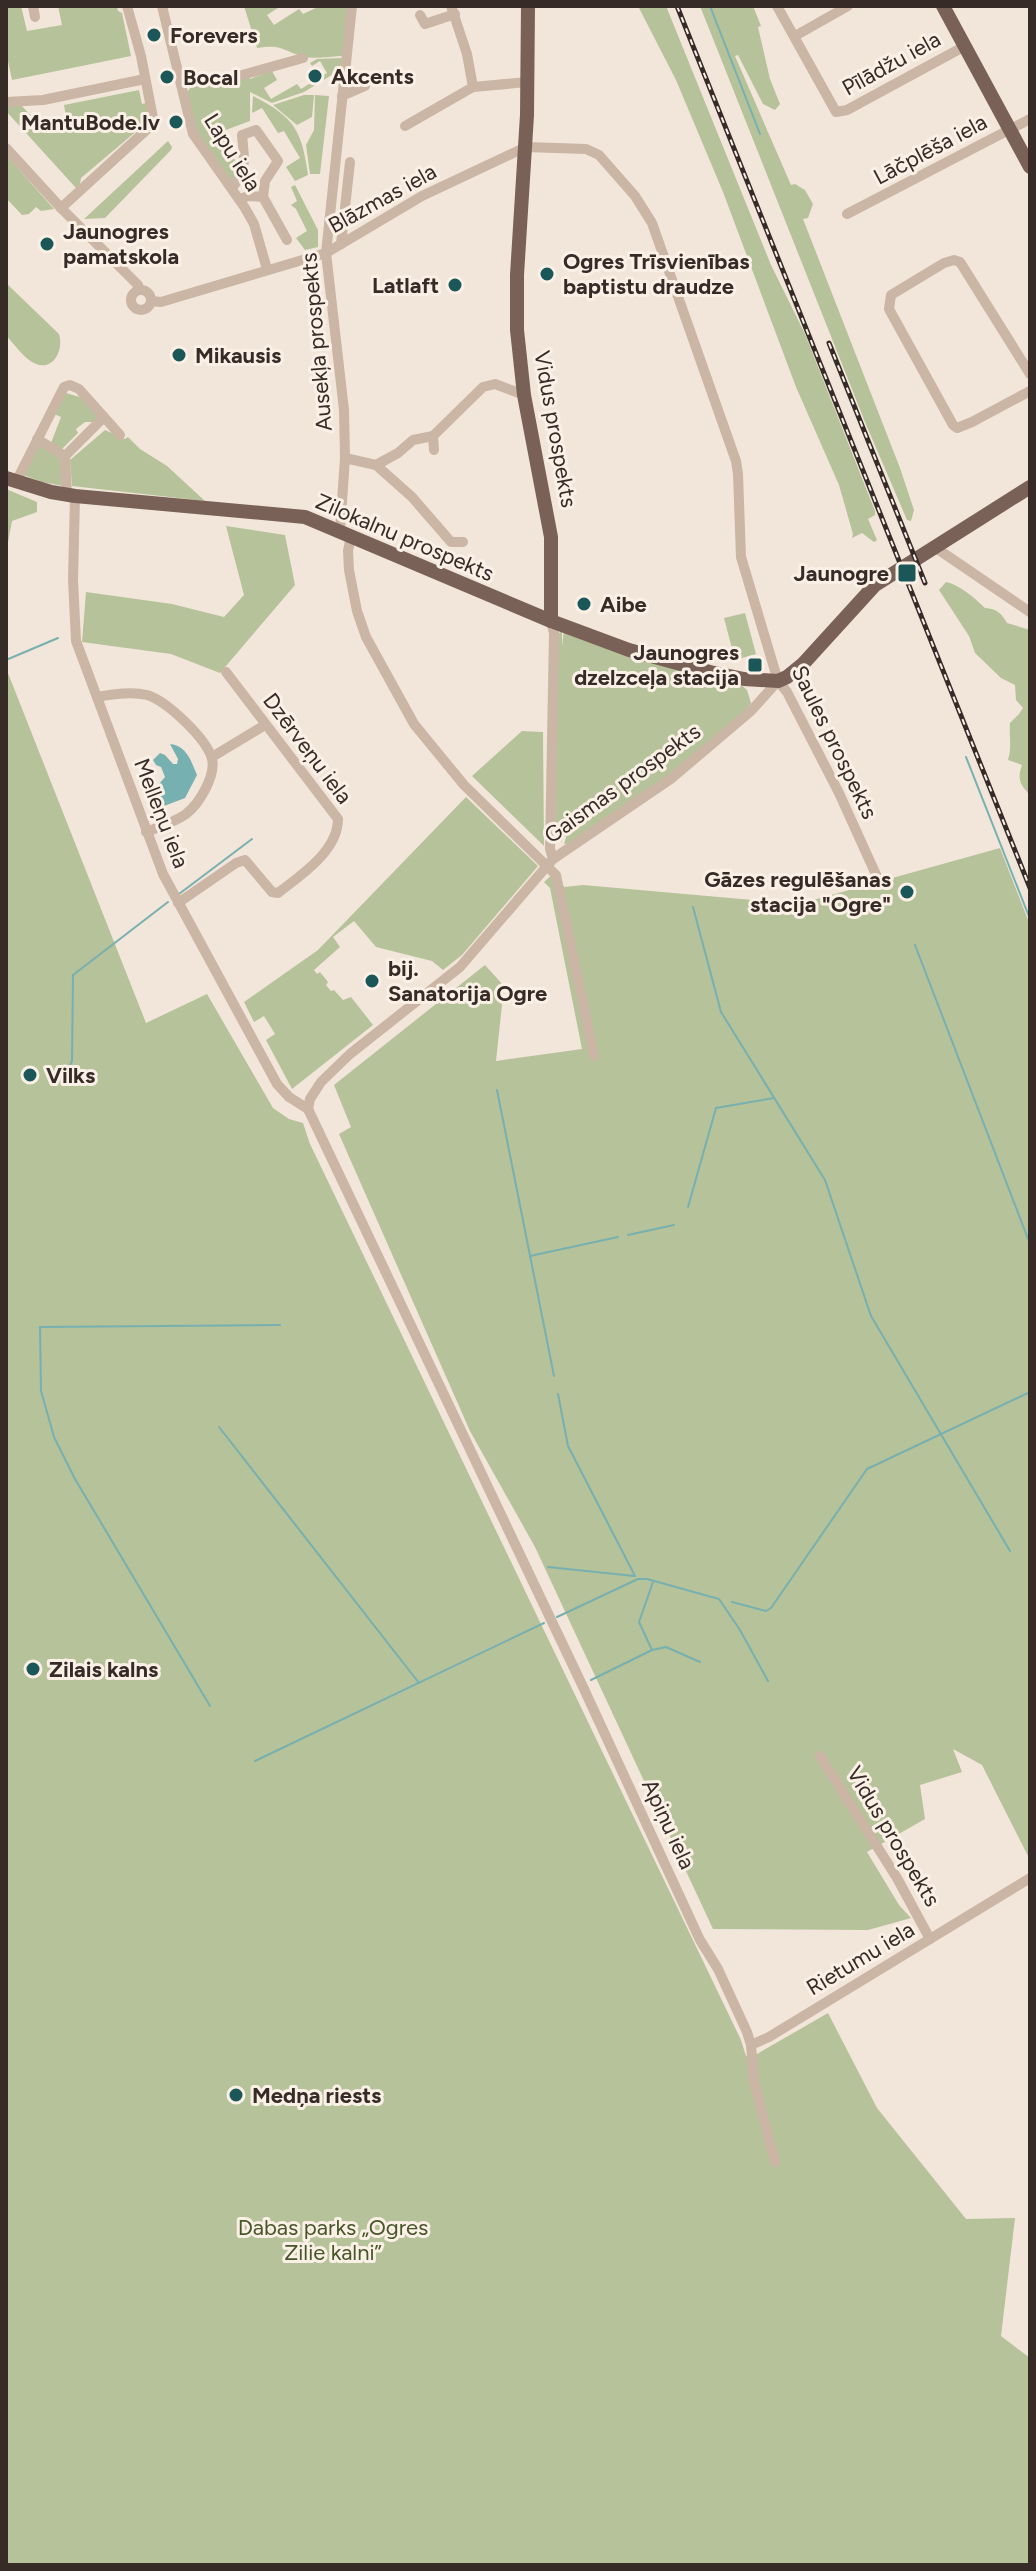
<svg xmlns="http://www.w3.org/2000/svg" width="1036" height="2571" viewBox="0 0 1036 2571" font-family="Figtree,sans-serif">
  <rect width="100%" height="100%" fill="#f2e6da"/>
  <g fill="#b6c299">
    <path d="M6,6H21L27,31L62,25L58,6H117L118,11L122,13L131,56L12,80L6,52Z"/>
    <path d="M244,6H277L278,8L267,15L274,25L299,9L303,14L320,6H348L343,56C331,56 314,60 302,56C281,50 282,44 257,48Z"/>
    <path d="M638,6H666L771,265L805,334L875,511V515L868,519L877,540L874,542L862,533L852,538L853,534L839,485L796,387L723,192L676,80Z"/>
    <path d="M700,6H753L761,26L758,27L770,79L780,104L775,110L763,104L738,55L735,56L791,185L795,184L805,190L813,204L808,218L803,219L900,468L914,510L911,521L907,520L865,422Z"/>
    <path d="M342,58L340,70L304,92L272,103L250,92V121L223,131L240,173L232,185L196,131L187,92L191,87L249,76L250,79L272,71L277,80L264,88L271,99L297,84L301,89L327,73L320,61L312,66L310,63L317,59Z"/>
    <path d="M139,90L142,104L146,103L151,119L145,129H139L81,178L80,184L76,188L6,111V105L19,103L41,126L66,117L64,105Z"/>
    <path d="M304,95H314L312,117L297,125L273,105Z"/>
    <path d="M315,95L329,96L320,174H310L306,145L314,130Z"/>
    <path d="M253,96C294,117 302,130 308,175L295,181L286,167L300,158L284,131L278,133L262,108L252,113Z"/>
    <path d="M168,141L172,147L171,150L105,218L84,219Z"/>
    <path d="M6,155L54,209L41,211L36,207L29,214L22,215L6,198Z"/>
    <path d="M295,185L318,230V247L305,250L296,238L307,231L296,209L291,205L297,201L291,187Z"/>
    <path d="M6,283L59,334C64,349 54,371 36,364C24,359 14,344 6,335Z"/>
    <path d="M66,393L83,398L99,418L95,422H85L76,429L78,433L62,449L51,443L61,417L54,414Z"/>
    <path d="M105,430L125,439L128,437L140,449L167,466L205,501L72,486L70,460Z"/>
    <path d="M40,446L60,456L63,486L42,482L21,474Z"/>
    <path d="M6,489L37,502V512L12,521L6,553Z"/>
    <path d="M226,526L285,535L295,585L220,673L171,654L82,642L86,592L172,604L224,617L244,595Z"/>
    <path d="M946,582C960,585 975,598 985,608C997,609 1001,613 1007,623L1030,630V795C1020,785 1017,779 1022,765L1008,760C1012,747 1009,737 1010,723L1019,714L1023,708L1016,700L1015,685L1001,678L975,653L969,636L939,590Z"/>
    <path d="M745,613L756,654L735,660L724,618Z"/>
    <path d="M564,630L738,683L734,689L740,684L747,690L751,703L745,711L673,773L570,843L564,844L568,831L561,842L555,836V828L558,634L562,631V646Z"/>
    <path d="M6,668L146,1023L207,994L273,1108L289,1119L303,1123L310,1144L741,2040L746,2056L757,2054L828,2013L877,2108L966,2219L1015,2218L1001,2336L1030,2358V2565H6Z"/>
    <path d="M522,731L543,732L544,846L472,776Z"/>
    <path d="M466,797L538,866L462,955L443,970L432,961L376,947L354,921L333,937L340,947L314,970L317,974L320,972L328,982L326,985L331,991L334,990L343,1000L351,997L373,1025L292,1089L266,1040L275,1034L264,1016L254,1022L244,1002L318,950Z"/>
    <path d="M1000,848L1030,925V1860L982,1765L953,1749L962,1772L920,1785L925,1819L867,1852L899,1905L911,1918L868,1930L713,1929L535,1547L470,1431L339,1134L351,1127L334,1085L485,965L504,986L496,1061L582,1049L550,888L544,882L555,872L564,887L583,885L799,904Z"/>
  </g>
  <path fill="#77b0b1" d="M170,744C187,746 191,761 197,775L185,798L164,806L156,794L159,784L165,777L161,767L156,765L153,760L160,753L165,755L173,764H177L178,759Z"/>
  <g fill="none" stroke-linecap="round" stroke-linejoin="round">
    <g stroke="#77b0b1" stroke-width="2">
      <path d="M710,6L760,134"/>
      <path d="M6,660L58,638"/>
      <path d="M966,757L1030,919"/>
      <path d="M179,894L252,839"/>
      <path d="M693,907L721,1012L825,1180L871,1316L1010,1551"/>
      <path d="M915,945L1030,1244"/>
      <path d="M62,1081L72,1061L73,975L168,902"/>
      <path d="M497,1090L554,1376"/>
      <path d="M688,1207L716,1108L774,1098"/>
      <path d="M628,1235L674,1225"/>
      <path d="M530,1256L618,1237"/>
      <path d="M558,1394L568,1446L635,1576"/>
      <path d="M219,1427L419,1683"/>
      <path d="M548,1567L634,1576"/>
      <path d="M732,1602L766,1611L771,1608L867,1469L1030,1392"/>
      <path d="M557,1617L638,1579H647L719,1599L740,1630L768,1681"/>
      <path d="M652,1650L639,1622L653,1582"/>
      <path d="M591,1680L652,1650L666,1647L700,1662"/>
      <path d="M210,1706L75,1479L54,1437L41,1391L40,1327L280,1325"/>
      <path d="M255,1761L544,1623"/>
    </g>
    <g stroke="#cbb5a5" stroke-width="10">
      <path d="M33,6L35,17"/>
      <path d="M127,6L141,56L154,123L61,208L138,285L140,290"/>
      <path d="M162,6L193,134L245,208L254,224L267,269"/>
      <path d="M451,6L467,54L473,87L528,82"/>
      <path d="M777,6L836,112L847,110L965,46"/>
      <path d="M420,15L425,24L455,14"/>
      <path d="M795,36L848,6"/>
      <path d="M181,84L235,77L303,58"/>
      <path d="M342,96L365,86"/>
      <path d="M6,102L43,100L145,79"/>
      <path d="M405,126L473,87"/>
      <path d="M6,148L61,208"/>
      <path d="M232,188C248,169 244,158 242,135L256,130L278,161L265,181L263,197"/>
      <path d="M239,199L249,196L263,197L287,240"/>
      <path d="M847,214L1030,119"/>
      <path d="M341,244L350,162"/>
      <circle cx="141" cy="300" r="10"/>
      <path d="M151,301L161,302L326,253L422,196L526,147L586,149L599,155L635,196L652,223L736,461L738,474L741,557L778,681L787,692L839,793L878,879"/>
      <path d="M1030,374L960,262L954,260L944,263L891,295L889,309L953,425L957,428L972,422L1030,391"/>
      <path d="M104,417L120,435"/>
      <path d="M434,450L433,436L483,387L495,384L524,395"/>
      <path d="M65,456L67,495"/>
      <path d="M345,458L376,465L412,497L451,542H463"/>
      <path d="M376,465L398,453L413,440L433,436"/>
      <path d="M17,483L19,476L64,387L70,385L79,389L104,417L65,456L37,439"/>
      <path d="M75,496L73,580L76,641L163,874L277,1084L289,1097L308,1109"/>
      <path d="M340,531L345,458L344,410L326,253L352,6"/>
      <path d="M351,536L348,551L349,570L357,611L366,637L414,724L464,785L556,875L594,1056"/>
      <path d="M936,548L1030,612"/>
      <path d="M551,621L554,633L550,849L553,859"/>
      <path d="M97,697C112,694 131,691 147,695C167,701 207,739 212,759C216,776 199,804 186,814C175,822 159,827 146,832"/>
      <path d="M212,757L265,725"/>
      <path d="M178,903L236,863L245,860L272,892L278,893C301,875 338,851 338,819L226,672"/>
      <path d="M308,1109L584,1689L700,1940L718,1969L747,2032L751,2045L754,2082L775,2162"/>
      <path d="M308,1109L310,1099L321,1082L350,1054L460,967L553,859L672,778L751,711L778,681"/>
      <path d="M820,1756L897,1878L930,1939"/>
      <path d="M751,2045L769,2037L1030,1878"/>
    </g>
    <g stroke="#796157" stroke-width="14">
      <path d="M528,6L527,115L517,275V330L524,395L551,537V621"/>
      <path d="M943,6L1030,167"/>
      <path d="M6,478L51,492L75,496L305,517L551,621L629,650L710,672L744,679L778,681L787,677L803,664L875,585L1030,487"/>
    </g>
    <g stroke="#362b27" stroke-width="5">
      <g id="rail">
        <path d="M677,6L1030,888"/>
        <path d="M829,343L925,583"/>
      </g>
    </g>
    <use href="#rail" stroke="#faf0e6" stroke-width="2" stroke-dasharray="6" stroke-linecap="butt"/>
  </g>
  <g fill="#1b5759" stroke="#faf0e6" stroke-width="3">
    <circle cx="154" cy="35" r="8"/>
    <circle cx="315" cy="76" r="8"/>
    <circle cx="167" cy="77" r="8"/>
    <circle cx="176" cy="122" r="8"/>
    <circle cx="47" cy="244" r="8"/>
    <circle cx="547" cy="274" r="8"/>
    <circle cx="455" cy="285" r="8"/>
    <circle cx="179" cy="355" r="8"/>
    <rect x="897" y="563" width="20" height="20" rx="4"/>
    <circle cx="584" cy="604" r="8"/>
    <rect x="747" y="657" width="16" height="16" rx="4"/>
    <circle cx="907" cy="892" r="8"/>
    <circle cx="372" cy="981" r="8"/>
    <circle cx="30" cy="1075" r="8"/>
    <circle cx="33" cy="1669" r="8"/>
    <circle cx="236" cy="2095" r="8"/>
  </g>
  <g text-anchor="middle" stroke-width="6" stroke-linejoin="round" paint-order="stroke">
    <g font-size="22" font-weight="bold" fill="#362b27" stroke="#faf0e6" text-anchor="start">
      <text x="170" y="43">Forevers</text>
      <text x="331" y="84">Akcents</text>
      <text x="183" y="85">Bocal</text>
      <text x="160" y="130" text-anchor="end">MantuBode.lv</text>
      <text x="63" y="239">Jaunogres<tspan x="63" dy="25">pamatskola</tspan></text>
      <text x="563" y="269">Ogres Trīsvienības<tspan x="563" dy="25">baptistu draudze</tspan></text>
      <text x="439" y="293" text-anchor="end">Latlaft</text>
      <text x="195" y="363">Mikausis</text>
      <text x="889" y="581" text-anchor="end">Jaunogre</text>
      <text x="600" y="612">Aibe</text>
      <text x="739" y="660" text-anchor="end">Jaunogres<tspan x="739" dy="25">dzelzceļa stacija</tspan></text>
      <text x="891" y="887" text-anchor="end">Gāzes regulēšanas<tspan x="891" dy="25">stacija "Ogre"</tspan></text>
      <text x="388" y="976">bij.<tspan x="388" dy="25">Sanatorija Ogre</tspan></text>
      <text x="46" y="1083">Vilks</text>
      <text x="49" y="1677">Zilais kalns</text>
      <text x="252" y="2103">Medņa riests</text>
    </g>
    <g font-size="22" fill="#362b27" stroke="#faf0e6">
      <text transform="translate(891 63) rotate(-29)" y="8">Pīlādžu iela</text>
      <text transform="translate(930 149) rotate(-28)" y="8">Lāčplēša iela</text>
      <text transform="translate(233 152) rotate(58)" y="8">Lapu iela</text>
      <text transform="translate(382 198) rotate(-29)" y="8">Blāzmas iela</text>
      <text transform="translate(316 342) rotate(-95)" y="8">Ausekļa prospekts</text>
      <text transform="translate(556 429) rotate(80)" y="8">Vidus prospekts</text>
      <text transform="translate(405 537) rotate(23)" y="8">Zilokalnu prospekts</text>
      <text transform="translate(835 742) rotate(64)" y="8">Saules prospekts</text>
      <text transform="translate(308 748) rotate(53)" y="8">Dzērveņu iela</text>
      <text transform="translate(622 783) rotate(-36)" y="8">Gaismas prospekts</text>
      <text transform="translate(162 813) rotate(69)" y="8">Melleņu iela</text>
      <text transform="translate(669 1824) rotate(65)" y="8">Apiņu iela</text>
      <text transform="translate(894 1836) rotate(59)" y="8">Vidus prospekts</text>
      <text transform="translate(860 1958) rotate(-31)" y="8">Rietumu iela</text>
    </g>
    <g font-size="22" fill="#475629" stroke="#faf0e6">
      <text x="333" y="2235">Dabas parks „Ogres<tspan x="333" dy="25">Zilie kalni”</tspan></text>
    </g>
  </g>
  <rect width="1036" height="2571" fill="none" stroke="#362b27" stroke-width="16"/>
</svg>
